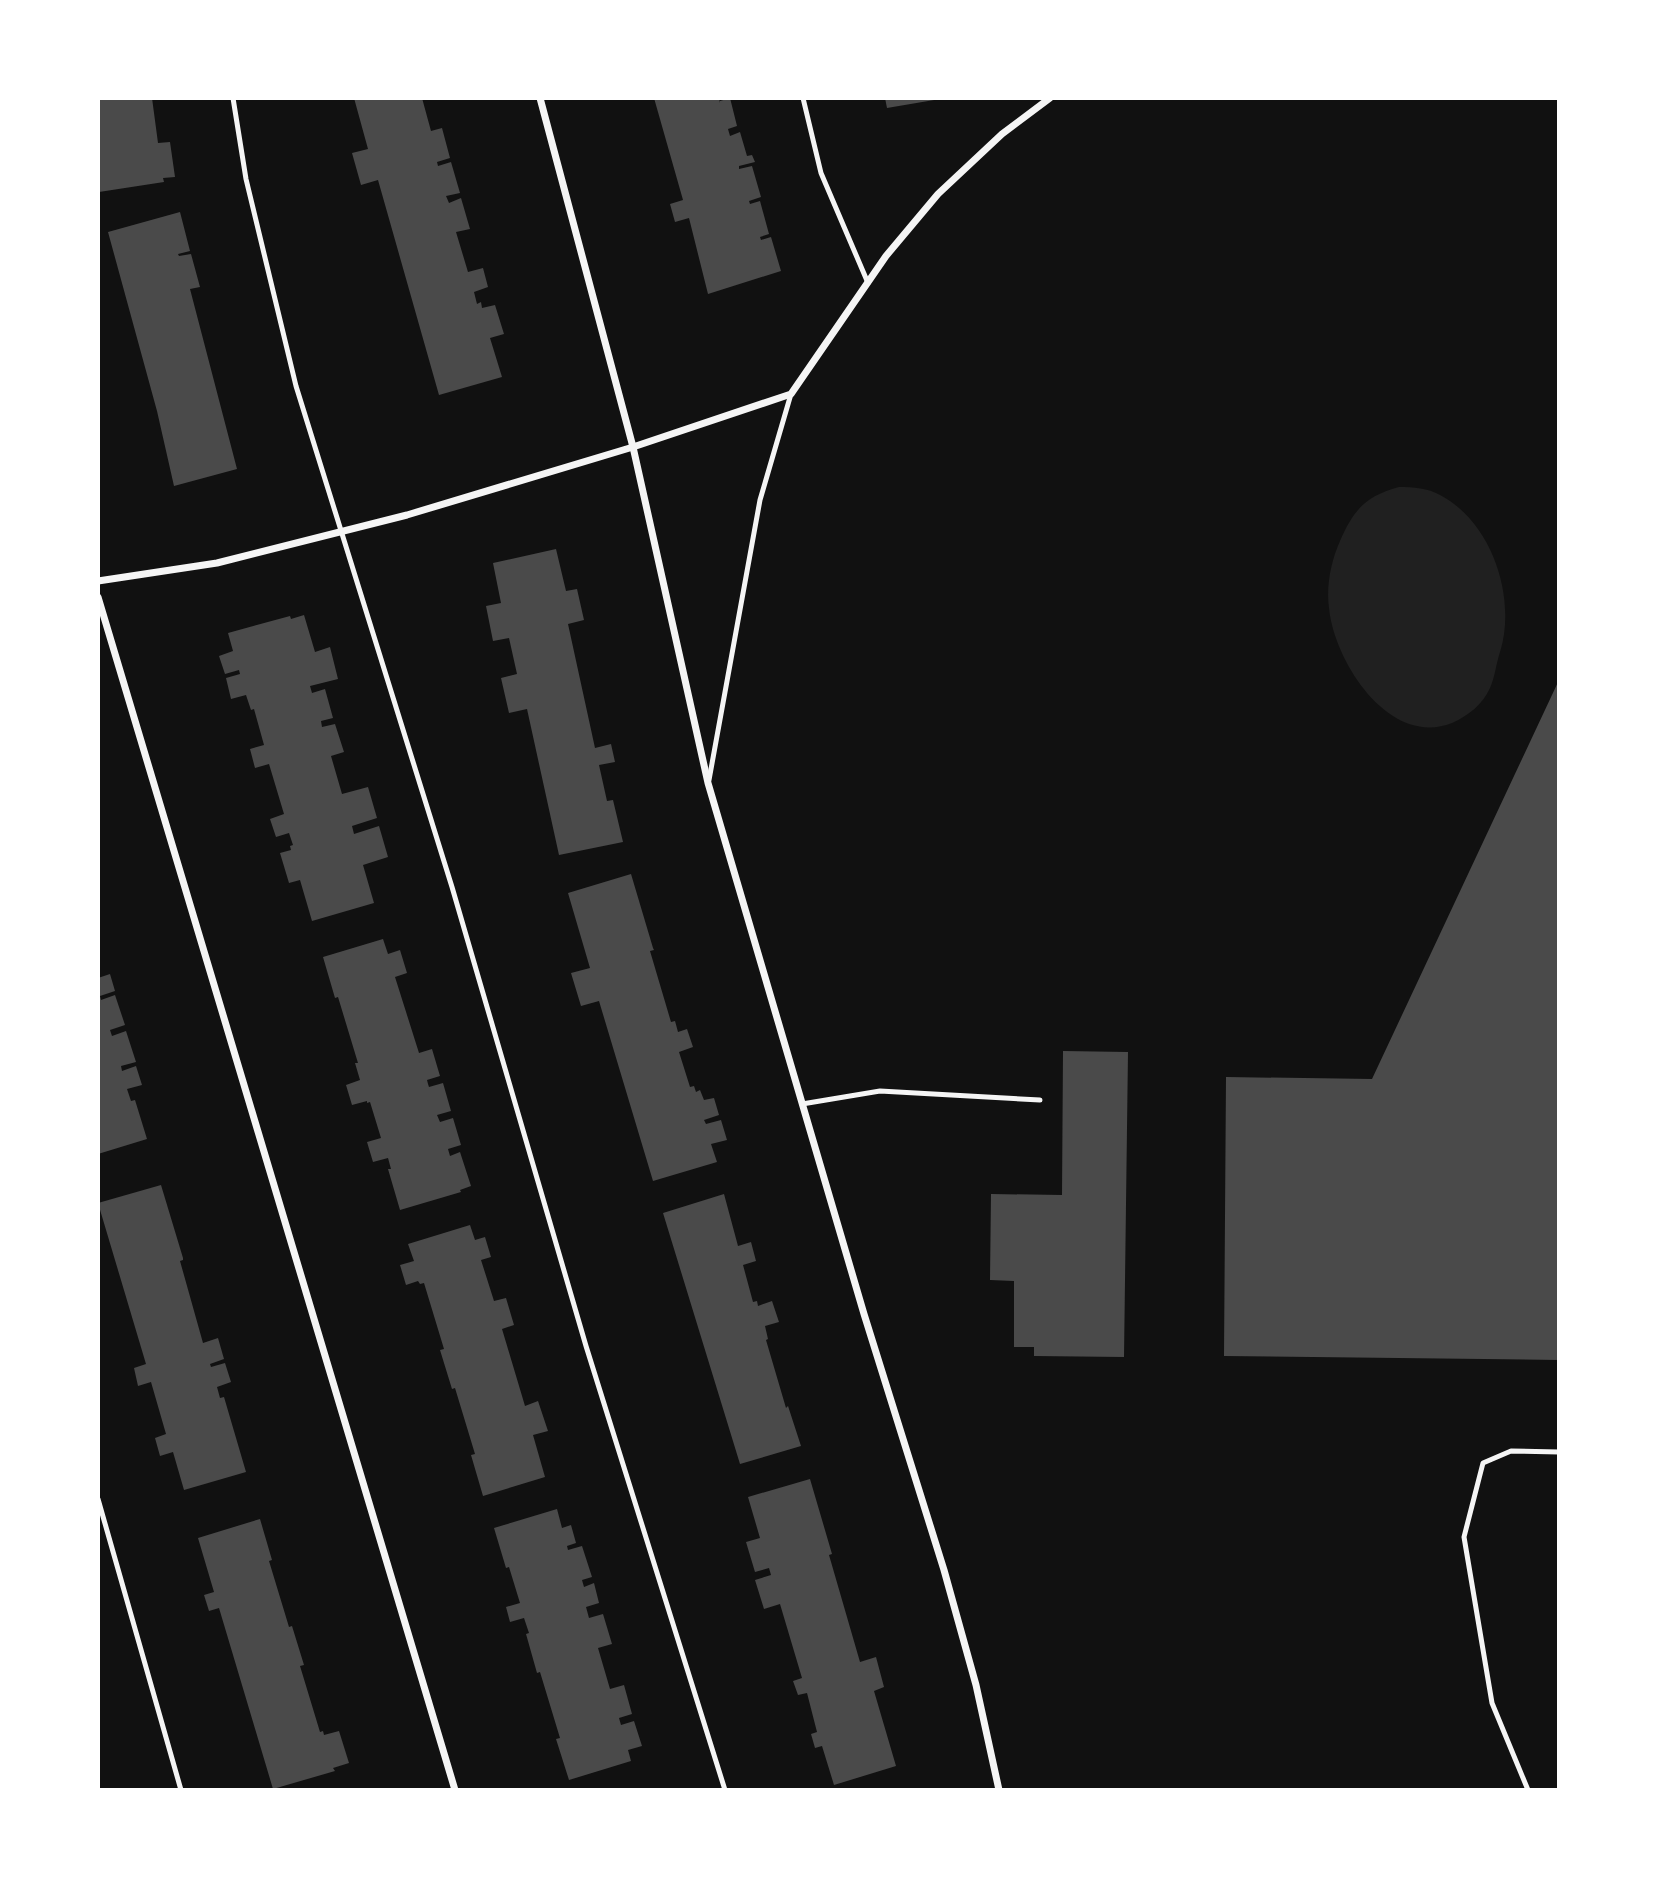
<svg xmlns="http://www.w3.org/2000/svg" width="1657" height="1888" viewBox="0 0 1657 1888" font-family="'IBM Plex Sans',sans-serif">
  <rect width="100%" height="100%" fill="#111"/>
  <path fill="#202020" d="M1399,487C1413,487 1428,488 1440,495C1492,522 1517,598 1500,652C1496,664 1495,677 1490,688C1483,704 1468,716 1452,723C1389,748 1334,661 1329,608C1326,586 1331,561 1340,541C1354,509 1366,496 1399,487Z"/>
  <g fill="#4a4a4a">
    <path d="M98,98H152L158,143L170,142L175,177L163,178L164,182L99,192Z"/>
    <path d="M354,98H422L431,131L442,128L450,158L437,162L438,166L451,162L460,193L446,196L449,203L461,198L470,229L456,232L468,272L483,268L488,287L474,292L477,304L481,302L482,308L495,305L504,334L490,338L502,377L439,395L378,180L361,185L352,153L368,149Z"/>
    <path d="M654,98H719L720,103V101L730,98L737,126L728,129L730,136L740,132L747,156L752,155L755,162L739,166V169L752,166L761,197L749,201L750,204L760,201L769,234L760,237L761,240L771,237L781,271L708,294L689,218L675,222L670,204L683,200Z"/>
    <path d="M885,98H940V99L887,108Z"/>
    <path d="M180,212L190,251L178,254L179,256L191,254L200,287L190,289L237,469L174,486L157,411L108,232Z"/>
    <path d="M556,549L566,591L577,589L584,620L568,624L595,748L611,744L615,762L599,765L607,801L613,800L623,842L559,855L527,709L509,713L501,678L517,674L509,638L493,641L486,606L501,603L493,563Z"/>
    <path d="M304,615L315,652L330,647L338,679L310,686L312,693L325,689L333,718L321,721L322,727L335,724L344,752L331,756L342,794L368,787L377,818L352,826L354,834L379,826L388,857L363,865L374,903L312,921L300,880L289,883L280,853L291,850L290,846L293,845L289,833L276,837L270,819L284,814L269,764L255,768L250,749L264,745L254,709L251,710L246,695L231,699L226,678L240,674L239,670L225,674L219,656L233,651L228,633L290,616L291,619Z"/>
    <path d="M1559,680V1360L1224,1356L1226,1077L1372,1079Z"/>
    <path d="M631,874L653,948L654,950L650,951L671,1022L675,1021L678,1032L687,1029L693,1047L679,1052L690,1087L694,1086L696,1092L700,1090L704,1100L714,1098L719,1115L704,1120L706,1124L721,1120L727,1140L711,1144L717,1162L653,1181L599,1001L581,1006L571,973L590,968L568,893Z"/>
    <path d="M383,939L388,954L400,950L407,973L395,977L419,1053L432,1049L440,1076L427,1080L428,1084L429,1087L443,1083L451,1111L437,1115L440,1122L453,1118L461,1145L448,1149L450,1156L460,1152L471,1186L460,1190L461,1192L400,1210L388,1169H391L388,1158L373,1162L367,1142L381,1138L370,1102L367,1103V1101L352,1105L346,1085L360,1080L355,1063H358L338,997L335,998L323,957Z"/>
    <path d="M110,974L115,991L100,996L101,1000L115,995L125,1025L110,1030L112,1036L126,1031L136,1062L121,1066L122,1071L136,1066L142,1085L127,1089L131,1101L135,1100L147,1139L98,1154V978Z"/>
    <path d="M1063,1051L1128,1052L1124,1357L1034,1356V1347H1014V1281L990,1280L991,1194L1062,1195Z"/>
    <path d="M161,1185L183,1258V1260L180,1261L203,1343L218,1338L224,1359L210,1364L211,1367L225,1363L231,1382L217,1387L220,1398L224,1397L246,1472L184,1490L173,1452L160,1456L155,1438L166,1434L151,1382L138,1386L134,1368L146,1364L98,1203Z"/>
    <path d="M724,1194L738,1246L751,1242L756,1261L743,1265L753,1302L757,1301L758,1306L772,1301L779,1322L765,1326L768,1339L766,1340L786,1408L788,1406L801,1446L740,1464L663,1213Z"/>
    <path d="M470,1225L475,1240L485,1237L491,1257L481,1260L494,1301L506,1298L514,1325L502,1329L525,1406L538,1401L548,1431L533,1435L545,1477L483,1496L471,1455L475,1454L455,1388L452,1389L440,1350L444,1349L424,1283L420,1284L418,1281L406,1285L400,1265L414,1261L408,1244Z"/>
    <path d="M810,1479L832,1554L829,1555L860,1662L876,1657L884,1687L874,1691L896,1766L834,1785L822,1746L815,1748L811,1734L817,1732L807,1693L798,1695L793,1681L802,1678L780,1604L764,1609L755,1580L771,1575L769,1568L755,1572L746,1542L760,1538L748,1497Z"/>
    <path d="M557,1509L562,1528L571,1525L576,1543L567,1546L568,1550L582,1546L592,1577L582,1580L584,1587L594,1583L599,1603L586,1607L589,1618L603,1614L612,1644L598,1648L610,1689L624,1685L632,1714L619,1718L621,1725L634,1721L642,1746L628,1750L631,1761L569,1780L556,1739L560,1738L540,1672L537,1673L526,1634L529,1633L524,1618L510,1622L506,1607L520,1603L509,1567L506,1568L494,1528Z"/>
    <path d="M260,1519L272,1560L269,1561L289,1627L292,1626L304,1665L300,1666L320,1732L323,1731L324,1735L339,1731L349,1763L333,1768L335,1771L273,1789L219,1608L209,1611L204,1595L214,1592L198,1538Z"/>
  </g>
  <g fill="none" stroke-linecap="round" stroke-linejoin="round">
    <g stroke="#f5f5f5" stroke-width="5">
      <path d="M233,98L246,179L296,386L452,887L586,1346L725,1790"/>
      <path d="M803,98L821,173L868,283"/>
      <path d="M709,780L760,500L791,394"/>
      <path d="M802,1104L880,1091L1040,1100"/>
      <path d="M98,1499L181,1790"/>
      <path d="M1528,1790L1492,1703L1464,1537L1483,1463L1511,1451L1559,1452"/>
    </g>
    <g stroke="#f5f5f5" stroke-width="7">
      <path d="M540,98L633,447L708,783L864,1314L944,1570L976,1685L999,1790"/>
      <path d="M98,581L217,563L407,515L633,447L791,394L886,256L938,194L1002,134L1050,98"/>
      <path d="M98,597L455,1790"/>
    </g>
  </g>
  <rect width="1657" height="1888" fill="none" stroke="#ffffff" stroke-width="200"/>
</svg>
